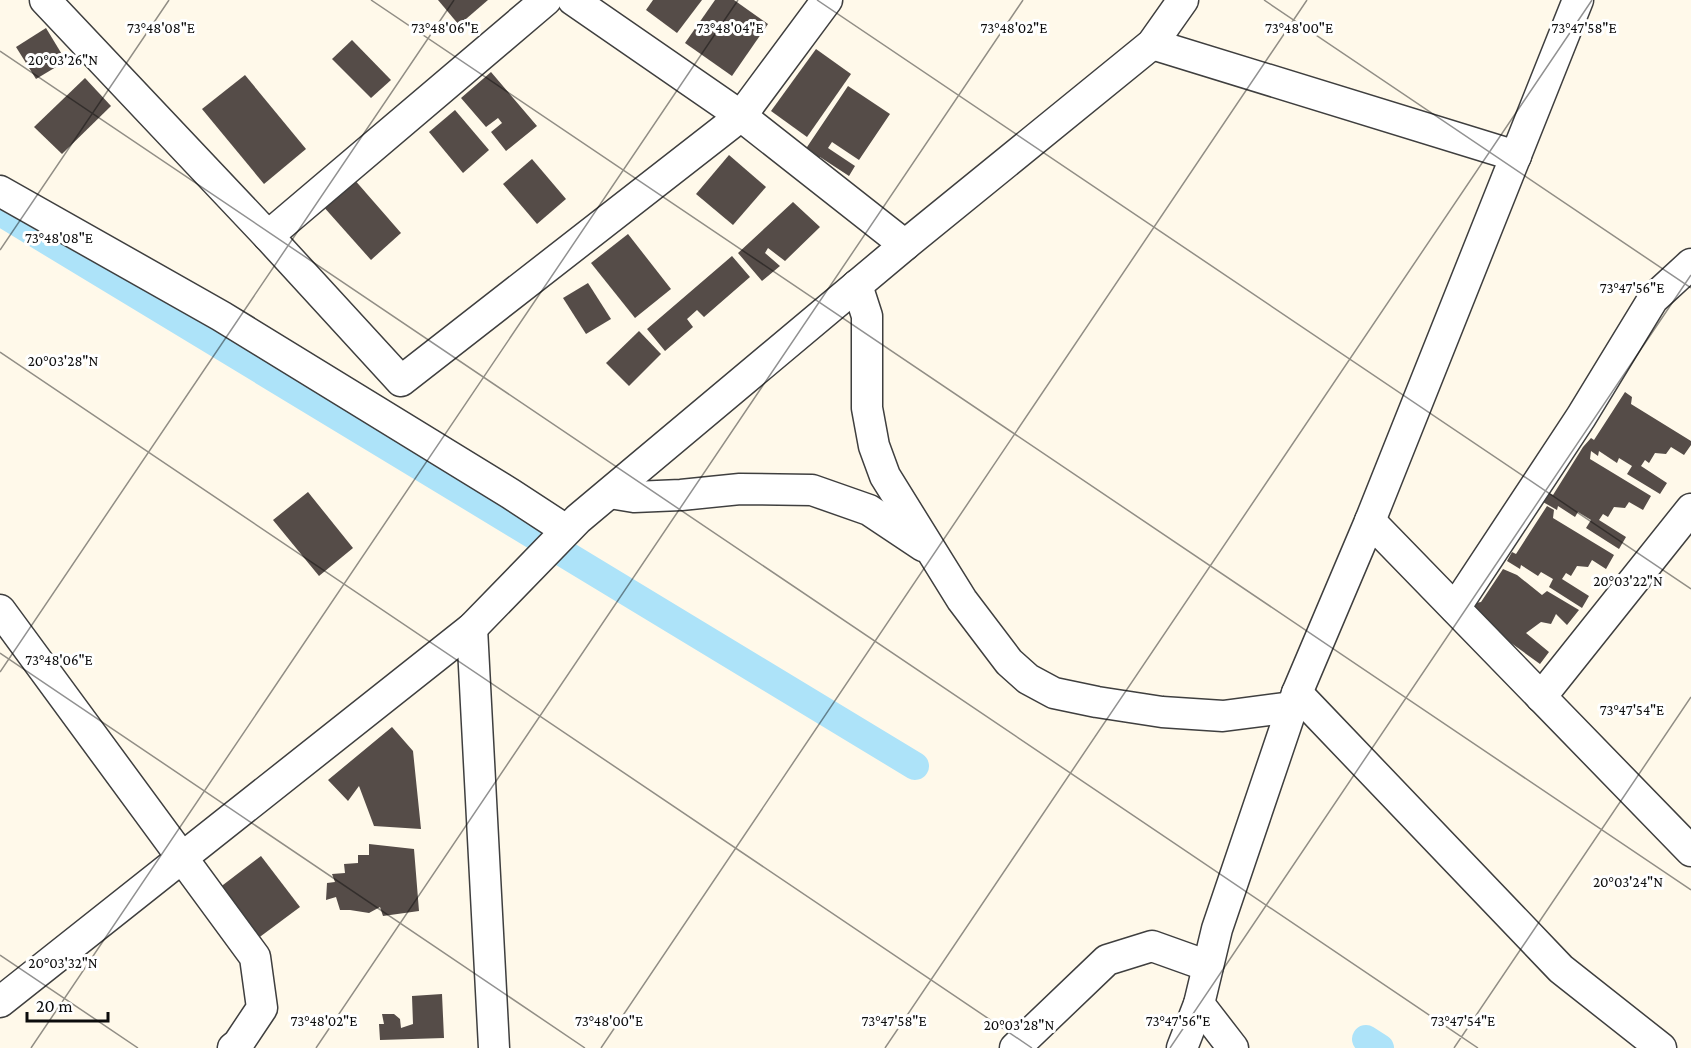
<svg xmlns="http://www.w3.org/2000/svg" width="1691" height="1048" viewBox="0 0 1691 1048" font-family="'Crimson Pro',serif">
  <rect width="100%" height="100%" fill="#fff9ea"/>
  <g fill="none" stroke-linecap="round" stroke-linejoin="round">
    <g stroke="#ade3f9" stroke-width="28">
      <path d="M0,212L915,766"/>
      <path d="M1366,1039L1380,1048"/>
    </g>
  </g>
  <g fill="#554c48">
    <path d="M438,0H488L459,25Z"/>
    <path d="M653,0H702L677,33L646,10Z"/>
    <path d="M715,0H734L768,24L732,76L685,43Z"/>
    <path d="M46,28L66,61L36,79L16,47Z"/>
    <path d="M352,40L391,80L371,98L332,59Z"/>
    <path d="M816,49L851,74L807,137L771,111Z"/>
    <path d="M491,72L537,126L506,151L491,132L502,123L498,118L486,127L461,98Z"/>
    <path d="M245,75L306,149L264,184L202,109Z"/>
    <path d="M85,78L111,106L62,154L34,127Z"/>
    <path d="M848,86L890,114L859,160L832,142L828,148L855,166L849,176L820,157L817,162L803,153Z"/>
    <path d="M455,110L489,150L463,173L429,132Z"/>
    <path d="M729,155L766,187L733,225L696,194Z"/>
    <path d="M532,159L566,199L537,224L503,184Z"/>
    <path d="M353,178L401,233L371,260L322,205Z"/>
    <path d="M793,202L820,227L785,261L768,248L765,253L780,266L762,281L738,253Z"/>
    <path d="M628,234L671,289L635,318L591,263Z"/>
    <path d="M732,256L750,277L704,317L697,310L687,319L693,327L665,351L647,329Z"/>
    <path d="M588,283L611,319L586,334L563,298Z"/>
    <path d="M639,331L661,354L629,386L606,363Z"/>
    <path d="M1625,392L1632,397L1631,404L1691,441V445L1684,455L1671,447L1666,454L1655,453L1649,463L1645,460L1641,466L1667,483L1660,494L1627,474L1632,466L1619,458L1617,463L1599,451L1598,456L1591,451L1590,459L1651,496L1643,510L1629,502L1625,508L1614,507L1608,517L1603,514L1599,520L1626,537L1619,549L1586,528L1591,520L1578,512L1575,517L1558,506L1557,510L1543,502L1549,493L1553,495L1583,447L1591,438L1594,440Z"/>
    <path d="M308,492L353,548L319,576L273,520Z"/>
    <path d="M1547,506L1554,510L1553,518L1614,555L1606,569L1592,560L1588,567L1577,566L1571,576L1566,573L1562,579L1589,596L1582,608L1549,587L1553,579L1541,572L1538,576L1521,565L1520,569L1507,561L1512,552L1516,554Z"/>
    <path d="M1503,569L1517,575L1542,595L1547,591L1579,610L1567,625L1556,614L1551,624L1541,622L1526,633L1549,652L1540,664L1482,622L1471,604L1481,602Z"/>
    <path d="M392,727L413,751L421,829L374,826L359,786L348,801L328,780Z"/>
    <path d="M369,844L414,849L419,911L383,916L380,907L369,913L350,910H340L336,897L326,900L327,883L335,882L332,874L345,873L344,864L358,863V855H369Z"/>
    <path d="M261,856L300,907L257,939L219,888Z"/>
    <path d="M442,994L444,1038L380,1040L379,1024H384L382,1014H394L400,1019L401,1028L413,1024L412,996Z"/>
  </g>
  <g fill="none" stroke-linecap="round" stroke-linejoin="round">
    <g stroke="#3f3f3f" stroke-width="33">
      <g id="street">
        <path d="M45,0L268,236L401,381L741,116L827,0"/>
        <path d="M573,0L741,116L905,245"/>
        <path d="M1152,44L1516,156"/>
        <path d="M0,191L221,316L511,494L566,530"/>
        <path d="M268,236L546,0"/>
        <path d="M857,285L867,316V408L874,446L885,476L962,600L1009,662L1028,679L1054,693L1097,702L1162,712L1223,716L1292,707"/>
        <path d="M610,493L634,497L681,495L740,489L812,490L869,510L923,546"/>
        <path d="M1370,521L1691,851"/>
        <path d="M1455,608L1581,417L1653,299L1691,264"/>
        <path d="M0,610L255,957L262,1008L238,1044L233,1048"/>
        <path d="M472,628L494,1048"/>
        <path d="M1297,693L1561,969L1661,1048"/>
        <path d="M1541,697L1691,509"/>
        <path d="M0,1002L472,628L578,519L905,245L1152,44L1183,0"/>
        <path d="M1199,1004L1233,1048"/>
        <path d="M1015,1048L1107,960L1152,946L1208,966"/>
        <path d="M1182,1048L1199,1004L1217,929L1297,693L1370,521L1578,0"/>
      </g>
    </g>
    <use href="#street" stroke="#fff" stroke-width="30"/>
  </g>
  <path fill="none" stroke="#0c0c0c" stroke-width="1.5" stroke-opacity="0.45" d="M371,0L1691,890M817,0L1691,589M1264,0L1691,288M0,51L1478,1048M0,250L169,0M0,352L1032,1048M0,653L585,1048M0,672L454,0M0,955L138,1048M31,1048L738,0M316,1048L1023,0M601,1048L1307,0M885,1048L1592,0M1170,1048L1691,275M1454,1048L1691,697"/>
  <g font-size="15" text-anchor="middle" fill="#0c0c0c" stroke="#fff" stroke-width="6" stroke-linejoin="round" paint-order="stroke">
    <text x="161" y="33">73°48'08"E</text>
    <text x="445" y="33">73°48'06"E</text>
    <text x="730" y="33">73°48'04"E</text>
    <text x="1014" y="33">73°48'02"E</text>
    <text x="1299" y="33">73°48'00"E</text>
    <text x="1584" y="33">73°47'58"E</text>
    <text x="63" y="65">20°03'26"N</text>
    <text x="59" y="243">73°48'08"E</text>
    <text x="1632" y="293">73°47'56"E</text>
    <text x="63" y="366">20°03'28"N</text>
    <text x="1628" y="586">20°03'22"N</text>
    <text x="59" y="665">73°48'06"E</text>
    <text x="1632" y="715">73°47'54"E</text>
    <text x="1628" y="887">20°03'24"N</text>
    <text x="63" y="968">20°03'32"N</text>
    <text x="324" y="1026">73°48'02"E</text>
    <text x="609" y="1026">73°48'00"E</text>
    <text x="894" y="1026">73°47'58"E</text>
    <text x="1178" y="1026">73°47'56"E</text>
    <text x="1463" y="1026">73°47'54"E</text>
    <text x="1019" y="1030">20°03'28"N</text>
  </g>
  <path d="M27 1012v9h81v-9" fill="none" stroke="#0c0c0c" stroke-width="3"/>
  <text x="36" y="1012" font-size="18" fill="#0c0c0c" stroke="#ffffff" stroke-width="4.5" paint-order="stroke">20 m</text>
</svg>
